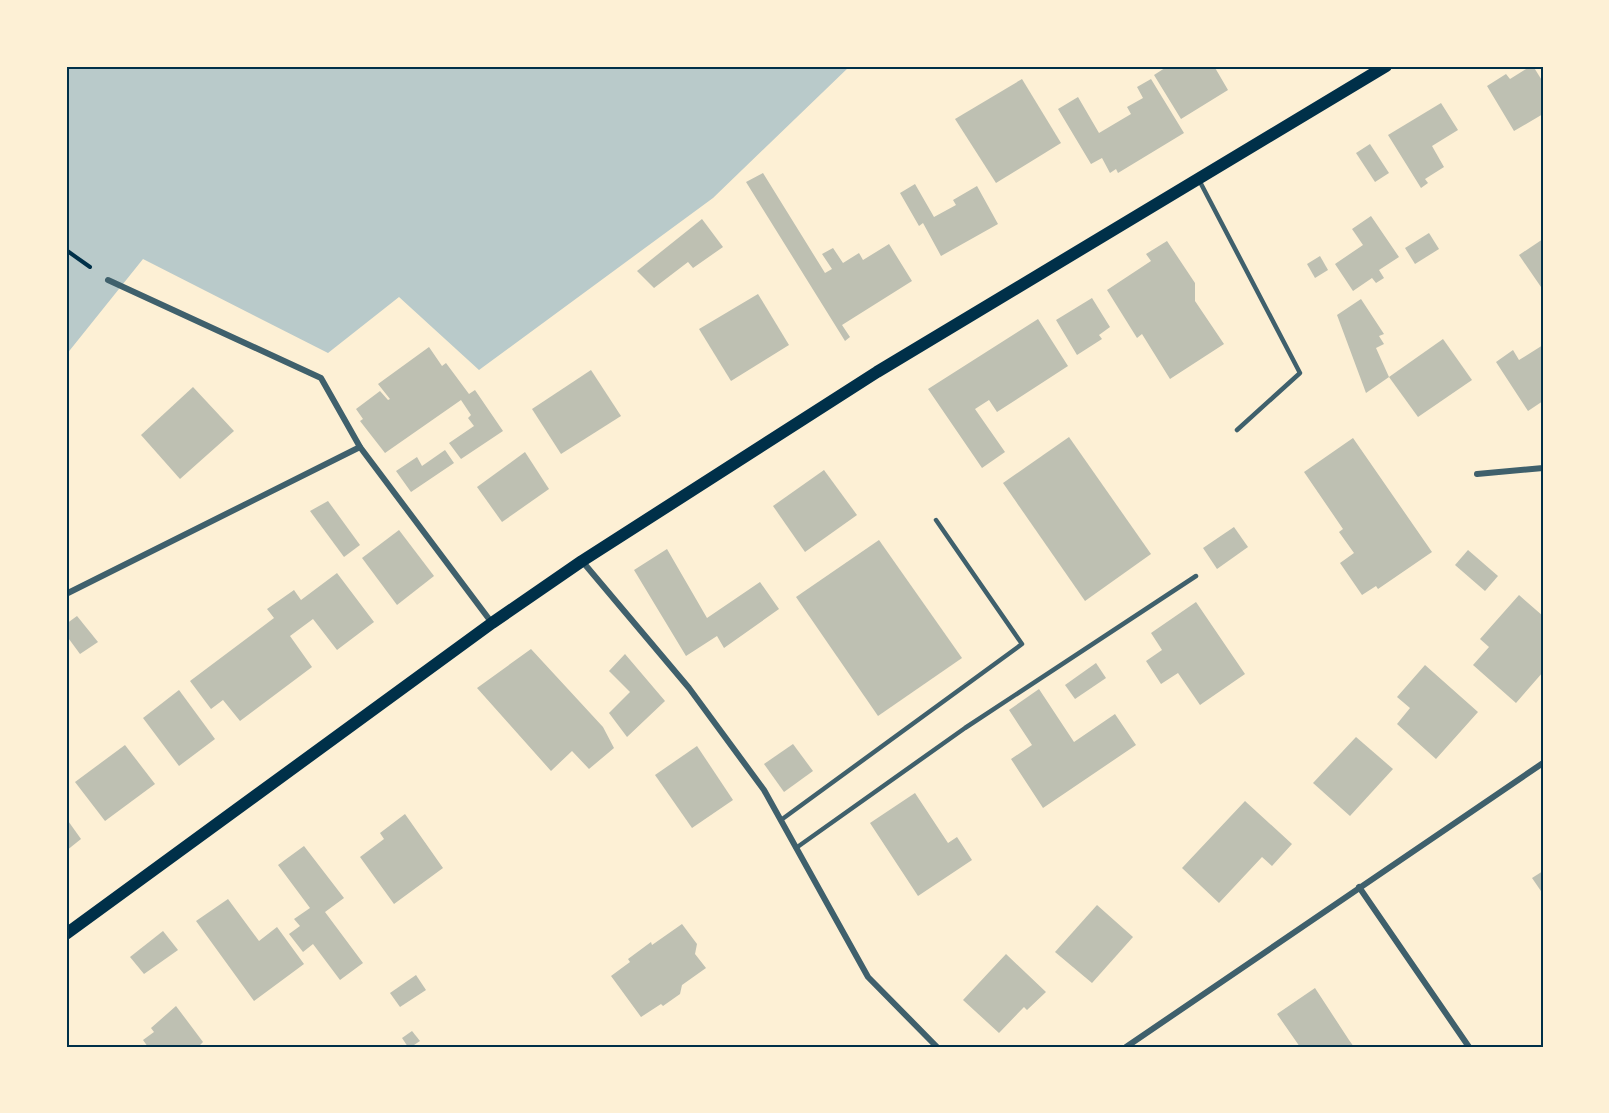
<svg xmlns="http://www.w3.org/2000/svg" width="1609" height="1113" viewBox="0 0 1609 1113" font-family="'Exo 2',sans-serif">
  <rect width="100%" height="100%" fill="#fdf0d5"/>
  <path fill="#b9caca" d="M66,66H850L713,198L479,370L399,297L328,353L143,259L66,355Z"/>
  <g fill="#bec0b2">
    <path d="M1168,66H1183L1185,69L1190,66H1214L1228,90L1181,119L1154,75Z"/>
    <path d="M1531,66H1533L1543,82V114L1514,131L1487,86L1506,74L1510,79Z"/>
    <path d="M1022,79L1061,143L996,183L955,119Z"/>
    <path d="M1151,79L1184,133L1118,173L1116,169L1110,173L1102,158L1091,164L1058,109L1078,97L1099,133L1131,114L1127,107L1143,98L1137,87Z"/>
    <path d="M1441,103L1458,130L1432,146L1444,167L1425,179L1428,183L1421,188L1388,135Z"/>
    <path d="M1370,144L1389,173L1375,182L1356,153Z"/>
    <path d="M763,173L825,273L832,269L822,254L833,248L843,263L859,253L863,260L889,244L912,281L842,325L850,337L845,341L746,182Z"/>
    <path d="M915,184L934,217L956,205L953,200L977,186L998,224L941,256L923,223L919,226L900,193Z"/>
    <path d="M1371,216L1399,257L1379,270L1384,278L1376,283L1372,278L1353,291L1335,264L1363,245L1352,229Z"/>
    <path d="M702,219L723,247L693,268L688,262L654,288L637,271Z"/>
    <path d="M1429,233L1439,249L1415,264L1405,248Z"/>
    <path d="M1543,239V286L1541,287L1519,255Z"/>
    <path d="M1167,241L1195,283V301L1224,344L1170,379L1142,334L1137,338L1107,290L1151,261L1146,254Z"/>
    <path d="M1320,256L1328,270L1315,278L1307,264Z"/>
    <path d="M758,294L789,345L731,381L699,329Z"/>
    <path d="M1092,298L1110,327L1099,335L1102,339L1077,355L1056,320Z"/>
    <path d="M1361,299L1384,334L1379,336L1384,344L1376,348L1389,377L1366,393L1337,315Z"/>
    <path d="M1038,319L1068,366L997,412L989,400L975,409L1005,452L982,468L928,389Z"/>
    <path d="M1443,339L1472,380L1418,417L1389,377Z"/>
    <path d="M1543,345V401L1528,411L1496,362L1513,350L1519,360Z"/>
    <path d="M429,347L442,366L446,363L469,394L475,390L503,431L461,459L449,443L474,426L468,418L471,415L461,400L385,453L360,421L363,419L356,409L380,391L388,400L390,399L378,384Z"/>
    <path d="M591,370L621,416L561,454L532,409Z"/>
    <path d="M193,387L234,431L180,479L141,435Z"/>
    <path d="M1069,437L1151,554L1085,601L1003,483Z"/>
    <path d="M1353,438L1432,552L1378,589L1376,586L1362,595L1340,563L1354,553L1339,532L1343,529L1304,472Z"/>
    <path d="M445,450L454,463L411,492L396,471L417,457L422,466Z"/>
    <path d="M525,452L549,489L502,522L477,487Z"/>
    <path d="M824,470L857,515L805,552L773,506Z"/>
    <path d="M328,501L360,545L344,557L310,511Z"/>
    <path d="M1234,527L1248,547L1217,569L1203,548Z"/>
    <path d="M399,530L434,576L397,605L362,558Z"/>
    <path d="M879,540L962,658L878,716L796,597Z"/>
    <path d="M667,549L707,618L760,582L779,609L724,648L717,636L686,656L634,570Z"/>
    <path d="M1468,550L1498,576L1485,591L1455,565Z"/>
    <path d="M337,573L374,622L337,650L313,619L290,636L312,667L240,721L223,700L211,709L190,681L274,618L267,609L294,590L301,600Z"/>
    <path d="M1519,595L1543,616V672L1516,703L1473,665L1489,647L1480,639Z"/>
    <path d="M1196,602L1245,674L1200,705L1178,673L1161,684L1146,661L1162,650L1151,633Z"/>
    <path d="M77,616L98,642L80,654L66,635V624Z"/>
    <path d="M531,649L603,727L614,748L589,769L572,751L551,771L477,688Z"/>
    <path d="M625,654L665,701L627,737L609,713L630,692L609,671Z"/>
    <path d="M1096,663L1106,678L1075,699L1065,685Z"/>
    <path d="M1425,665L1478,712L1436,759L1397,724L1410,708L1397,697Z"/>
    <path d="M1039,689L1074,742L1115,714L1136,745L1043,808L1011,759L1032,745L1009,710Z"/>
    <path d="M179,690L215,739L179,766L143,718Z"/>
    <path d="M1356,737L1393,769L1350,816L1313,783Z"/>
    <path d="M793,744L813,771L784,792L764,764Z"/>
    <path d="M125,745L155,784L105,821L75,782Z"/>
    <path d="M697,746L733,800L692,828L655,775Z"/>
    <path d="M915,793L948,843L957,837L972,860L918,896L870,823Z"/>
    <path d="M1245,801L1292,844L1272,866L1262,857L1219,903L1182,868Z"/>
    <path d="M405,814L443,868L394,904L360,857L384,839L380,833Z"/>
    <path d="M66,818L81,839L66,851Z"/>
    <path d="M304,846L344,898L325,912L363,963L340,980L313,944L303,952L289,934L300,926L294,919L310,908L278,865Z"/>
    <path d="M1543,871V894L1532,878Z"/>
    <path d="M228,899L259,941L277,927L304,964L254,1001L196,921Z"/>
    <path d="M1097,905L1133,937L1092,983L1055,952Z"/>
    <path d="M682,924L697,944L695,954L706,968L682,985L680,994L663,1006L661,1004L641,1017L611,976L630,962L628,959L651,942L652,945Z"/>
    <path d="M163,931L178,950L144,974L130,957Z"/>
    <path d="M1006,954L1046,992L1027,1010L1024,1007L999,1033L963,1000Z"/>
    <path d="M416,975L426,990L400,1007L390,993Z"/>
    <path d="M1315,988L1349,1040L1354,1047H1300L1277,1014Z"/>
    <path d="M176,1006L203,1042L198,1047H148L143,1040L154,1032L151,1028Z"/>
    <path d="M412,1031L420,1041L411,1047H408L402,1038Z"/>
  </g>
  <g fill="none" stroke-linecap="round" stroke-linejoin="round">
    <path stroke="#003049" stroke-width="4" d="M66,250L90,267"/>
    <g stroke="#3f606c" stroke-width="4.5">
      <path d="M1199,180L1300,373L1237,430"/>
      <path d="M781,820L1022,644L936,520"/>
      <path d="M796,848L965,728L1196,576"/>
    </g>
    <g stroke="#3f606c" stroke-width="6">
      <path d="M108,280L321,378L360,447L492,623"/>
      <path d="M1477,474L1543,468"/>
      <path d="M582,561L689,688L764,790L868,977L937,1047"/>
      <path d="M66,594L360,447"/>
      <path d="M1359,887L1469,1047"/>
      <path d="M1126,1047L1543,763"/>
    </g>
    <path stroke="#003049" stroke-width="12" d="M66,934L492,623L582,561L877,372L1386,66"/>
  </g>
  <rect width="1609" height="1113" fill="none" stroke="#fdf0d5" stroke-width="135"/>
  <rect x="68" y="68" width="1474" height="978" fill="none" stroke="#003049" stroke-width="2"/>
</svg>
